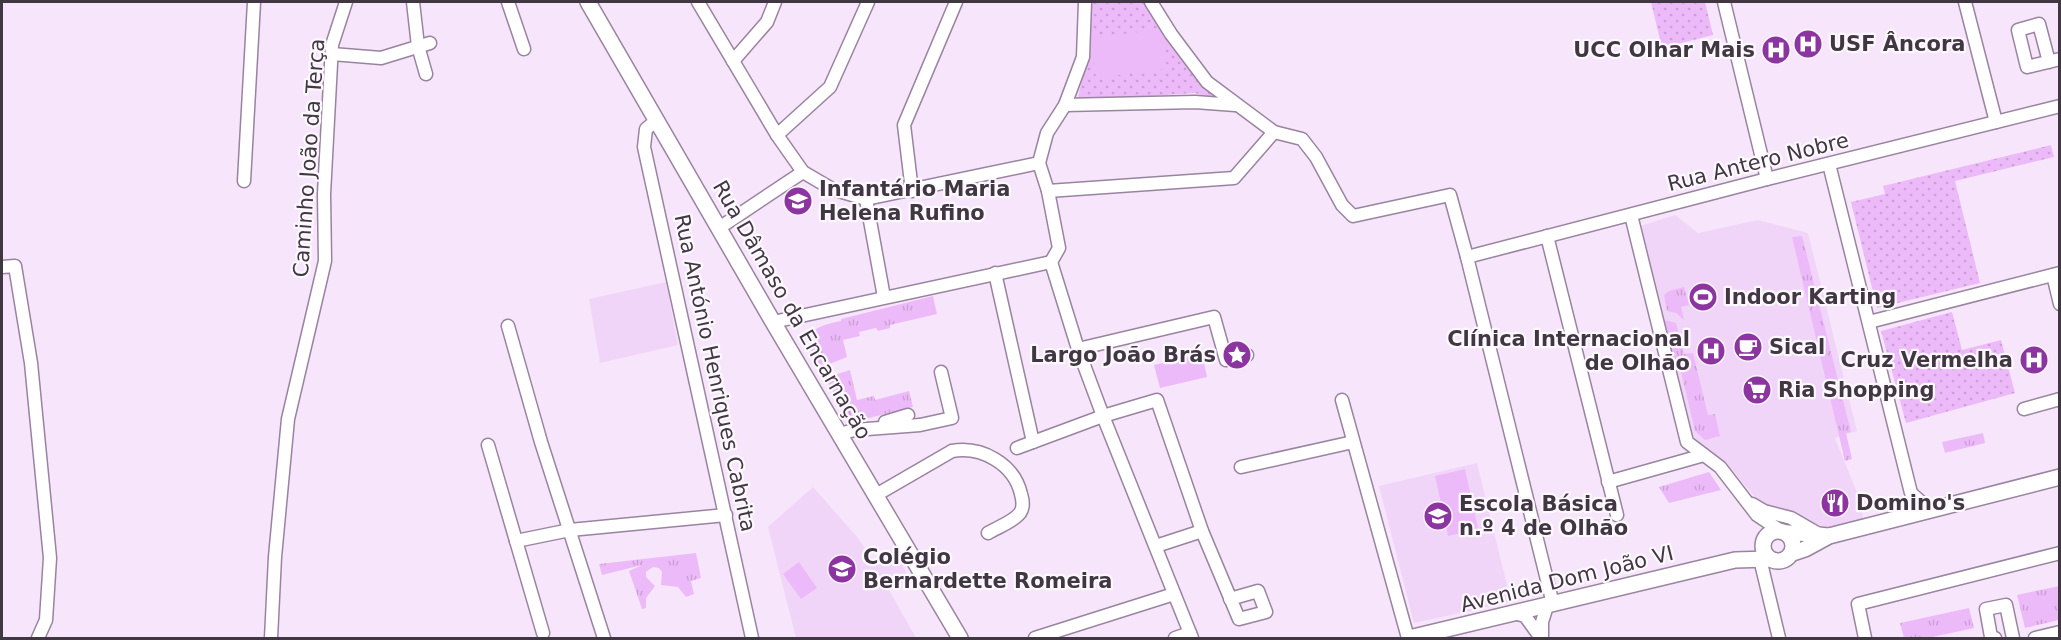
<svg xmlns="http://www.w3.org/2000/svg" width="2061" height="640" viewBox="0 0 2061 640" font-family="'DejaVu Sans',sans-serif">
  <defs>
    <pattern id="grass-tufts" width="24" height="20" patternUnits="userSpaceOnUse" patternTransform="scale(1.5)"><rect width="24" height="20" fill="#edbaf9"/><path d="M3 7l-1-3M5 7V3M7 7l1-3M15 17l-1-3M17 17v-4M19 17l1-3" fill="none" stroke="#cca0d7"/></pattern>
    <pattern id="park-dots" width="8" height="8" patternUnits="userSpaceOnUse" patternTransform="scale(1.5)"><rect width="8" height="8" fill="#edbaf9"/><path d="M2 2h.1M6 6h.1" fill="none" stroke="#cca0d7" stroke-width="1.8" stroke-linecap="round"/></pattern>
  </defs>
  <rect width="100%" height="100%" fill="#f7e5fc"/>
  <g fill="#f1d5f8">
    <path d="M1675,215L1698,233L1758,220L1808,233L1857,431L1835,438L1860,500L1864,523L1838,531L1763,506L1726,464L1691,435L1641,226Z"/>
    <path d="M666,282L678,345L600,363L589,299Z"/>
    <path d="M1477,463L1511,602L1414,623L1379,486Z"/>
    <path d="M813,487L858,538L873,560L894,549L909,578L889,590L916,638H796L768,527Z"/>
  </g>
  <g fill="url(#grass-tufts)">
    <path d="M1802,236L1851,432L1846,433L1852,459L1845,461L1792,237Z"/>
    <path d="M1684,287L1689,305L1681,307L1684,320L1676,313L1667,311L1664,295L1669,291Z"/>
    <path d="M933,296L937,314L890,325V328L878,331L876,328L859,332L860,336L843,340L847,357L820,368C802,337 805,328 841,321V319Z"/>
    <path d="M1664,320L1676,323L1684,354L1693,353L1708,415L1715,414L1720,436L1705,440L1695,431L1681,372L1673,365Z"/>
    <path d="M850,370L857,400L874,396L875,400L909,391L913,407L869,418L853,426L825,378Z"/>
    <path d="M1983,433L1985,443L1945,453L1942,442Z"/>
    <path d="M1709,472L1721,490L1669,503L1659,487Z"/>
    <path d="M696,553L701,578L691,581L694,594L686,597L678,587L661,585L662,572L659,568L653,567L646,572V577L655,586L646,598V608L642,609L629,571L642,565L602,575L599,564Z"/>
    <path d="M2059,586V620L2025,628L2017,595Z"/>
    <path d="M1969,608L1974,628L1928,638H1904L1900,623Z"/>
  </g>
  <g fill="url(#park-dots)">
    <path d="M1090,2H1148L1201,83L1217,99L1195,93L1077,101L1087,58Z"/>
    <path d="M1651,2H1705L1713,35L1662,48Z"/>
    <path d="M2051,145L2054,157L1955,181L1980,283L1877,308L1851,202L1885,194L1883,186Z"/>
    <path d="M1952,312L1962,350L2001,340L2015,393L1906,423L1881,331Z"/>
  </g>
  <g fill="#edbaf9">
    <path d="M1162,29L1167,69L1096,78L1091,38Z"/>
    <path d="M1202,354L1207,377L1160,388L1154,365Z"/>
    <path d="M1465,469L1478,529L1448,536L1435,476Z"/>
    <path d="M799,562L817,588L801,599L783,574Z"/>
  </g>
  <g fill="none" stroke-linecap="round" stroke-linejoin="round">
    <g stroke="#99849f" stroke-width="15">
      <g id="minor">
        <path d="M413,2L418,46L426,74"/>
        <path d="M508,2L524,49"/>
        <path d="M698,2L777,135L803,172L832,189L866,199L1039,163"/>
        <path d="M1151,2L1171,34L1207,82L1274,132L1302,139L1316,157L1342,205L1353,216L1450,195L1467,257L1553,604"/>
        <path d="M1724,2L1767,179"/>
        <path d="M1965,2L1996,122"/>
        <path d="M332,54L381,58L430,43"/>
        <path d="M733,61L767,22L775,2"/>
        <path d="M2049,62L2039,24L2018,30L2027,67L2060,59"/>
        <path d="M1065,105L1195,102L1235,105"/>
        <path d="M657,120L646,129L644,147L752,638"/>
        <path d="M777,135L830,87L868,2"/>
        <path d="M1039,163L1047,133L1065,105L1083,57L1085,2"/>
        <path d="M1039,163L1048,191L1059,248L1051,262"/>
        <path d="M1829,164L1911,493L1931,511"/>
        <path d="M244,181L254,2"/>
        <path d="M912,191L904,125L956,2"/>
        <path d="M1048,191L1234,178L1274,132"/>
        <path d="M866,199L884,297"/>
        <path d="M1631,215L1687,442L1720,467L1757,515L1781,531"/>
        <path d="M719,228L803,172"/>
        <path d="M1547,236L1617,515"/>
        <path d="M1467,257L1767,179L2060,106"/>
        <path d="M1051,262L1078,349L1103,416L1192,638"/>
        <path d="M2,267L15,266L31,363L50,558L46,620L38,638"/>
        <path d="M995,273L1033,442"/>
        <path d="M2053,275L2060,304"/>
        <path d="M773,322L1051,262"/>
        <path d="M1869,322L2060,273"/>
        <path d="M508,326L541,442L604,638"/>
        <path d="M1078,349L1214,317L1226,360L1247,355"/>
        <path d="M1342,400L1408,638"/>
        <path d="M2024,409L2060,399"/>
        <path d="M885,422L908,415"/>
        <path d="M840,434L854,430L920,425L952,418L941,372"/>
        <path d="M488,445L543,633"/>
        <path d="M1017,448L1103,416L1157,400L1202,531L1239,619L1266,612L1258,591L1230,599"/>
        <path d="M1241,467L1353,442"/>
        <path d="M1608,482L1704,455"/>
        <path d="M876,495L952,451C982,446 1014,464 1021,494C1023,501 1024,507 1020,513C1013,522 998,527 988,533"/>
        <path d="M1752,504L1764,511L1791,518L1817,533"/>
        <path d="M516,541L570,530L726,515"/>
        <path d="M1156,546L1202,531"/>
        <path d="M1760,559L1779,638"/>
        <path d="M1514,613L1525,616L1541,638"/>
        <path d="M271,638L275,557L288,419L325,261L324,194L332,45L346,2"/>
        <path d="M1035,638L1174,594"/>
        <path d="M1175,638L1190,633"/>
        <path d="M1542,638V622L1547,606"/>
        <path d="M1865,638L1858,604L2060,553"/>
        <path d="M1995,638L1991,637L1986,609L2006,605L2013,638"/>
        <path d="M2035,638L2060,632"/>
      </g>
    </g>
    <g stroke="#99849f" stroke-width="18">
      <g id="major">
        <path d="M588,2L773,322L960,638"/>
        <circle cx="1778" cy="546" r="15"/>
        <path d="M1786,533H1799L1828,536"/>
        <path d="M1793,553L1805,549L1829,536L2060,477"/>
        <path d="M1409,638L1735,560L1769,559"/>
      </g>
    </g>
    <use href="#minor" stroke="#fff" stroke-width="12"/>
    <use href="#major" stroke="#fff" stroke-width="15"/>
  </g>
  <defs>
    <g id="hospital-disc" transform="scale(1.5)"><circle r="9.5" fill="#8c35a1" stroke="#fcf8fd"/><path d="M-5-5h3v3.5h4V-5h3V5h-3V1.5h-4V5h-3Z" fill="#fff"/></g>
    <g id="school-disc" transform="scale(1.5)"><circle r="9.5" fill="#8c35a1" stroke="#fcf8fd"/><path d="M0-5L7-2L0 1L-7-2ZM-4 1L0 2.5L4 1V4Q0 6-4 4Z" fill="#fff"/></g>
    <g id="stadium-disc" transform="scale(1.5)"><circle r="9.5" fill="#8c35a1" stroke="#fcf8fd"/><path d="M0-5a6.5 5 0 1 0 0 10a6.5 5 0 1 0 0-10ZM-3.5-1.8h7v3.6h-7Z" fill="#fff"/></g>
    <g id="cafe-disc" transform="scale(1.5)"><circle r="9.5" fill="#8c35a1" stroke="#fcf8fd"/><path d="M-5.5-4.5H6V0H3Q3 3.5 0 3.5H-2.5Q-5.5 3.5-5.5 0ZM3-3.2v2h1.7v-2ZM-6 4.5H4V6H-6Z" fill="#fff"/></g>
    <g id="sight-disc" transform="scale(1.5)"><circle r="9.5" fill="#8c35a1" stroke="#fcf8fd"/><path d="M0-6L1.8-2.2L6-1.7L2.9 1.2L3.7 5.4L0 3.3L-3.7 5.4L-2.9 1.2L-6-1.7L-1.8-2.2Z" fill="#fff"/></g>
    <g id="supermarket-disc" transform="scale(1.5)"><circle r="9.5" fill="#8c35a1" stroke="#fcf8fd"/><path d="M-6-5.5h2.5l.6 2H6L4.5 2H-2.5L-4.4-4H-6ZM-1.5 3.2a1.3 1.3 0 1 0 .1 0ZM3 3.2a1.3 1.3 0 1 0 .1 0Z" fill="#fff"/></g>
    <g id="restaurant-disc" transform="scale(1.5)"><circle r="9.5" fill="#8c35a1" stroke="#fcf8fd"/><path d="M-5-6h1v4h1v-4h1v4h1v-4h1v5L-1.5 .5V6h-2V.5L-5-1ZM5-6V6H3V1.5H1.5Q1.5-4 5-6Z" fill="#fff"/></g>
  </defs>
  <g fill-rule="evenodd">
    <use href="#hospital-disc" x="1808" y="44"/>
    <use href="#hospital-disc" x="1776" y="50"/>
    <use href="#school-disc" x="798" y="201"/>
    <use href="#stadium-disc" x="1703" y="297"/>
    <use href="#cafe-disc" x="1748" y="347"/>
    <use href="#hospital-disc" x="1711" y="351"/>
    <use href="#sight-disc" x="1237" y="355"/>
    <use href="#hospital-disc" x="2034" y="360"/>
    <use href="#supermarket-disc" x="1757" y="390"/>
    <use href="#restaurant-disc" x="1835" y="503"/>
    <use href="#school-disc" x="1438" y="516"/>
    <use href="#school-disc" x="842" y="569"/>
  </g>
  <g text-anchor="middle" stroke-width="4.5" stroke-linejoin="round" paint-order="stroke">
    <g font-size="21" font-weight="bold" fill="#403743" stroke="#fcf8fd" text-anchor="start">
      <text x="1829" y="51">USF Âncora</text>
      <text x="1755" y="57" text-anchor="end">UCC Olhar Mais</text>
      <text x="819" y="196">Infantário Maria<tspan x="819" dy="24">Helena Rufino</tspan></text>
      <text x="1724" y="304">Indoor Karting</text>
      <text x="1690" y="346" text-anchor="end">Clínica Internacional<tspan x="1690" dy="24">de Olhão</tspan></text>
      <text x="1769" y="354">Sical</text>
      <text x="1216" y="362" text-anchor="end">Largo João Brás</text>
      <text x="2013" y="367" text-anchor="end">Cruz Vermelha</text>
      <text x="1778" y="397">Ria Shopping</text>
      <text x="1856" y="510">Domino's</text>
      <text x="1459" y="511">Escola Básica<tspan x="1459" dy="24">n.º 4 de Olhão</tspan></text>
      <text x="863" y="564">Colégio<tspan x="863" dy="24">Bernardette Romeira</tspan></text>
    </g>
    <g font-size="21" fill="#403743" stroke="#fcf8fd">
      <text transform="translate(309 158) rotate(-86)" y="7">Caminho João da Terça</text>
      <text transform="translate(1758 162) rotate(-14)" y="7">Rua Antero Nobre</text>
      <text transform="translate(792 310) rotate(60)" y="7">Rua Dâmaso da Encarnação</text>
      <text transform="translate(715 373) rotate(78)" y="7">Rua António Henriques Cabrita</text>
      <text transform="translate(1567 579) rotate(-14)" y="7">Avenida Dom João VI</text>
    </g>
  </g>
  <rect width="2061" height="640" fill="none" stroke="#403743" stroke-width="6"/>
</svg>
